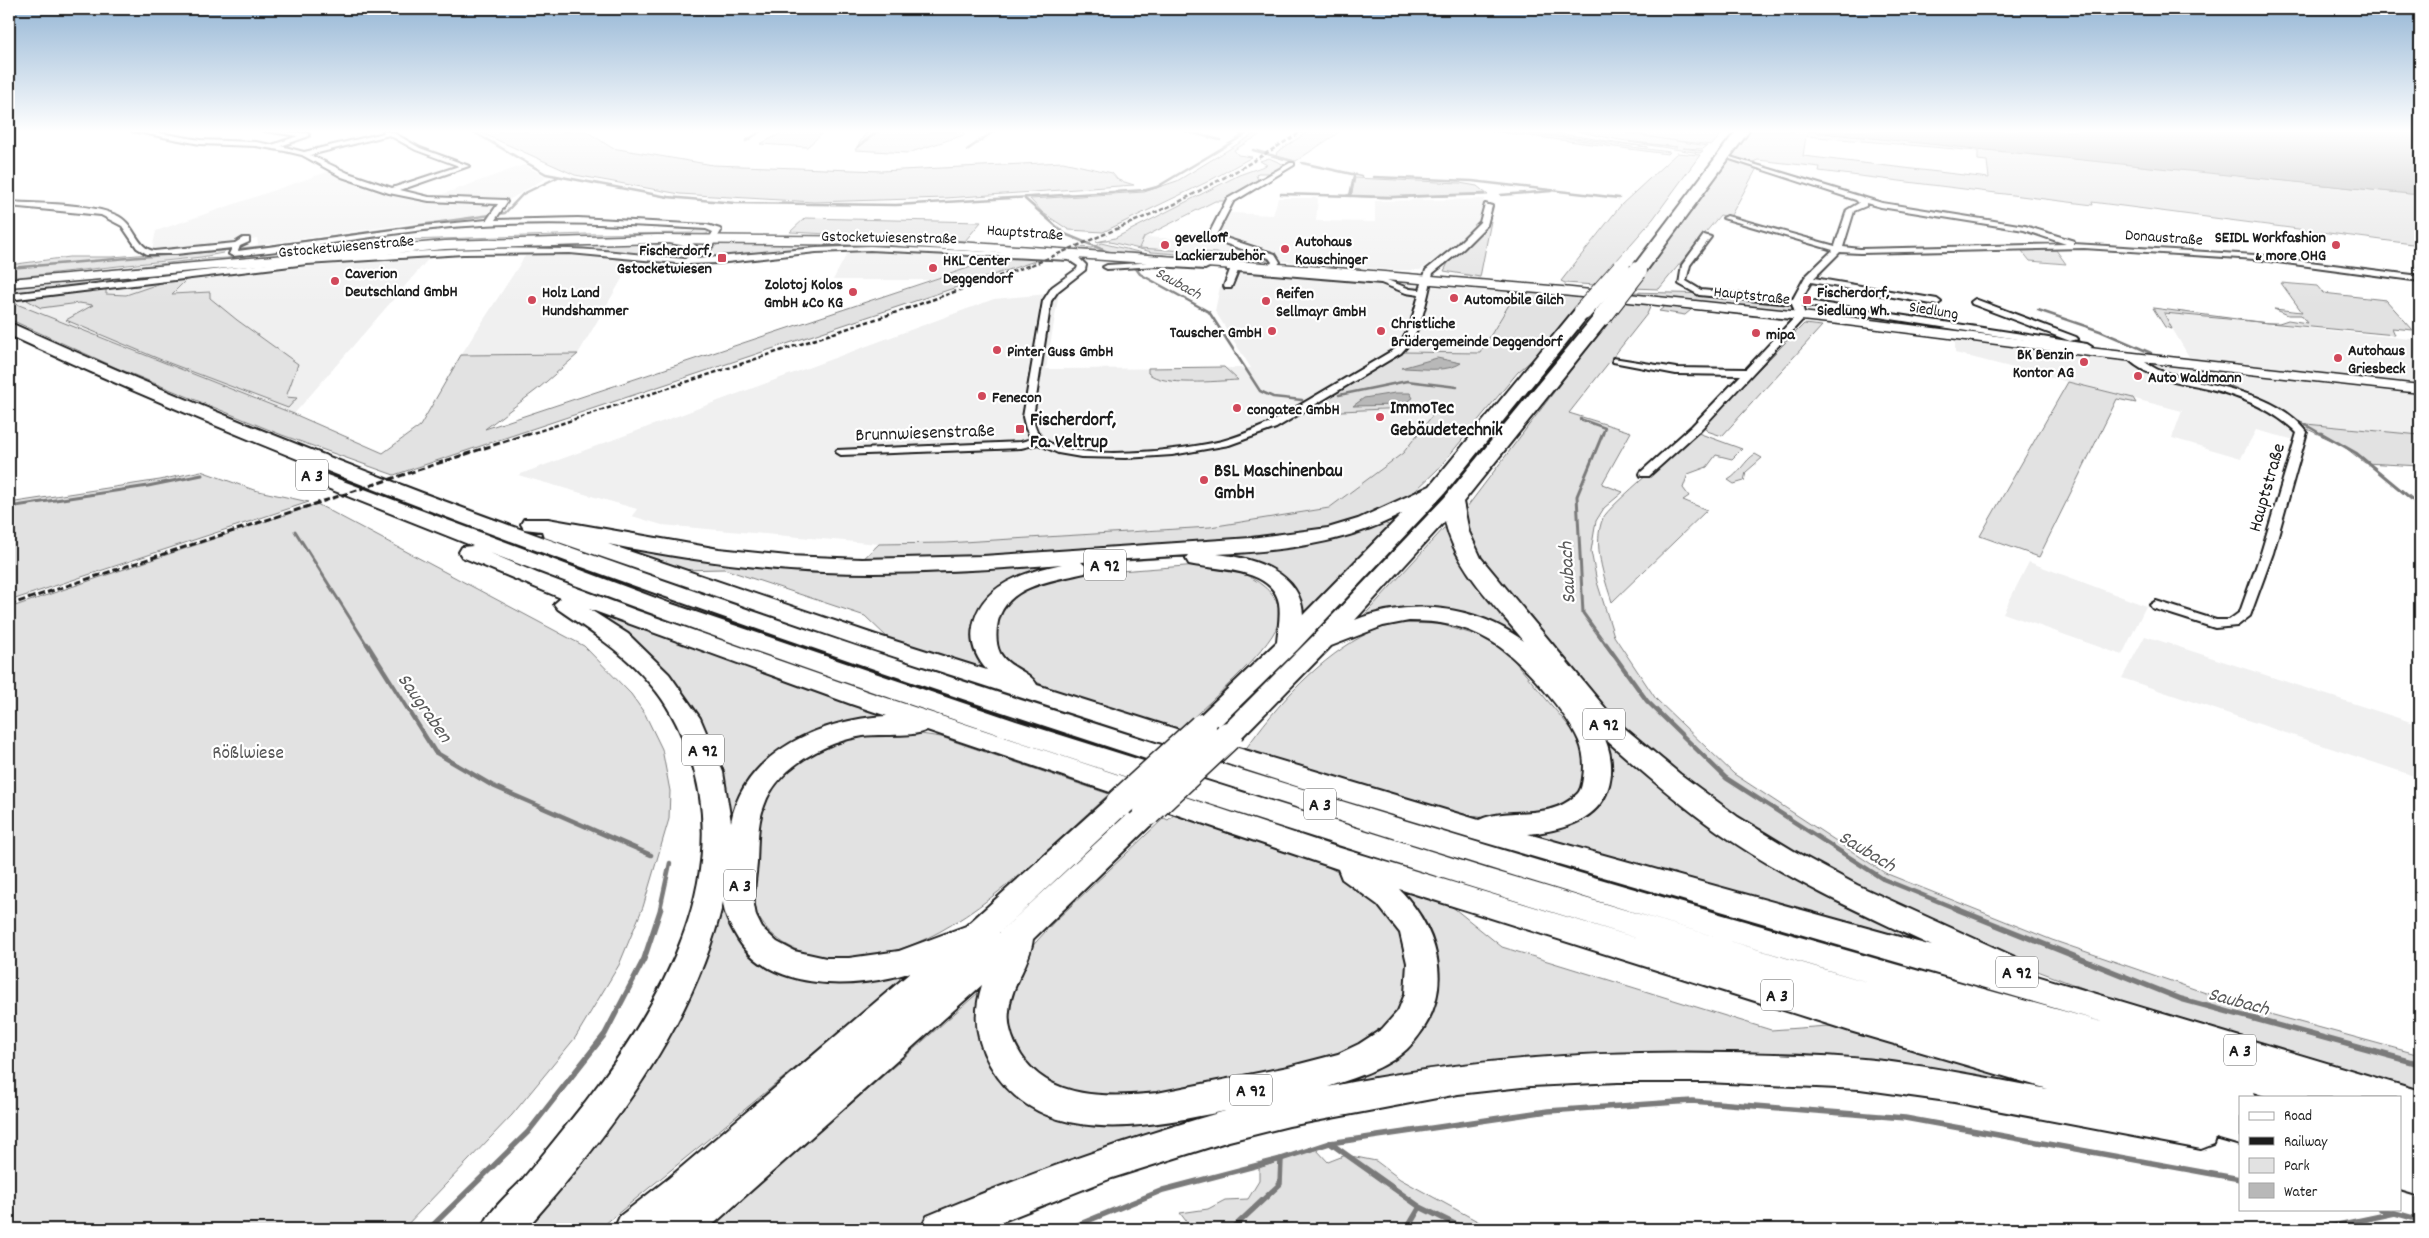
<svg xmlns="http://www.w3.org/2000/svg" width="2429" height="1238" viewBox="0 0 2429 1238" font-family="Dekko,sans-serif">
  <rect width="100%" height="100%" fill="#fff"/>
  <filter id="ink" filterUnits="userSpaceOnUse"><feTurbulence type="fractalNoise" baseFrequency=".02" numOctaves="2"/><feDisplacementMap in="SourceGraphic" scale="10" xChannelSelector="R" yChannelSelector="G"/><feConvolveMatrix kernelMatrix="1 2 1 2 8 2 1 2 1" color-interpolation-filters="sRGB"/></filter>
  <g filter="url(#ink)">
    <g fill="#f0f0f0">
      <path d="M524,165L547,177L507,201L496,216L406,224L258,245L257,238L227,244L152,250L156,231L330,171L373,186L429,199Z"/>
      <path d="M1278,198H1318L1316,221L1375,222V201L1484,199L1479,220L1458,244L1420,270H1392L1135,249L1144,237L1212,241L1231,213L1273,215Z"/>
      <path d="M849,250H865L1004,256L931,280H833Z"/>
      <path d="M527,253L583,254L633,260L578,354L461,355Z"/>
      <path d="M430,257L294,414L9,301V298L302,267Z"/>
      <path d="M1241,272L1516,293L1480,353L1403,352L1314,407L1341,411L1427,407L1432,416L1403,453L1329,508L1210,527L946,543L879,544L662,525L632,516L637,509L518,475L994,299L1059,293L1046,369L1251,368L1215,311L1220,287L1233,288Z"/>
      <path d="M2163,313L2420,340V435L2305,424L2303,442L2256,430L2241,458L2172,438L2182,411L1955,353V339L2194,365Z"/>
      <path d="M2029,562L2146,606L2122,655L2003,613Z"/>
      <path d="M2145,636L2420,725V778L2122,678Z"/>
    </g>
    <g fill="#e2e2e2" stroke="#7f7f7f" fill-rule="evenodd">
      <path d="M477,131H586L612,148L713,165L881,171L1063,162L1112,173L1118,180L1134,185L946,198L814,202L680,194L575,175Z"/>
      <path d="M786,131H825L807,147L760,144Z"/>
      <path d="M871,131H963L964,135L908,153L855,150L866,133Z"/>
      <path d="M1259,131H1266L1234,150L1238,155L1252,157L1207,182L1103,232L1069,230L1043,213L1030,199L1144,192L1177,181Z"/>
      <path d="M1309,131H1341L1296,161L1276,156L1277,152Z"/>
      <path d="M1492,131H1510L1670,152L1668,154Z"/>
      <path d="M1518,131H1542L1648,147Z"/>
      <path d="M1577,131H1615L1707,146L1703,149L1683,148L1703,151L1700,153L1629,142L1677,147L1619,140Z"/>
      <path d="M1622,131H1724L1712,145L1662,139Z"/>
      <path d="M1751,131H1803L1977,148L2420,195V245L2092,202L2093,205L1819,171L1820,167L1758,160L1750,163L1732,156ZM1806,136L1978,151V160L1987,161L1989,178L1803,156Z"/>
      <path d="M1677,153L1700,155L1653,219L1595,285L1565,283L1561,281L1621,205Z"/>
      <path d="M1269,158L1285,165L1272,173H1258L1256,175L1259,182L1227,201H1215L1144,237L1139,248L1259,256L1260,253L1271,259L1268,261L1152,252L1106,241L1096,242L1115,238L1239,175L1267,165L1260,161Z"/>
      <path d="M1730,160L1757,168L1730,217L1720,215L1659,289L1632,288Z"/>
      <path d="M1355,178L1460,183L1477,186L1488,195L1385,198L1344,196L1352,193Z"/>
      <path d="M805,218L981,222L965,241L790,232Z"/>
      <path d="M1491,221L1480,277L1444,271L1448,263Z"/>
      <path d="M697,228L709,231L707,234L699,235L473,241L38,278L202,259L227,258L378,236H383V239L409,240L587,234L692,233Z"/>
      <path d="M634,242C652,242 673,239 689,249L687,253L672,258C610,253 549,246 487,248C335,254 184,275 34,292L9,297V287L432,249Z"/>
      <path d="M864,242L975,251L906,247H847L712,259L705,257L704,254L720,243Z"/>
      <path d="M1101,243L1147,254L1263,262L1076,249L1078,247L1091,248Z"/>
      <path d="M227,248L223,253L201,257L9,278V265L69,257H112Z"/>
      <path d="M2056,250L2066,264L2030,261L2022,251Z"/>
      <path d="M1004,256L1041,259L394,475L282,435L117,368L9,319V301L294,414L383,453L420,426L461,355L578,354L539,388L485,429Z"/>
      <path d="M194,278L186,280L172,294L210,292V298L237,320L298,364L286,397L297,398L288,408L164,361L66,320L93,305L79,303L41,308L27,300L37,294L106,287V294L126,295L164,282Z"/>
      <path d="M2281,283L2317,286L2323,293L2386,300L2413,330L2392,328L2395,335L2164,313L2172,329L2165,327L2153,308L2267,323H2279L2288,320L2307,323L2301,315H2288L2274,309L2302,312Z"/>
      <path d="M1539,292L1590,297L1545,349L1518,372L1438,469L1411,495L1377,514L1307,534L978,559L860,562L879,544L946,543L1210,527L1329,508L1403,453L1432,416L1427,407L1341,411L1313,407L1403,352L1480,353L1516,293Z"/>
      <path d="M1630,292L1714,294L1780,302L1793,307L1792,310H1782L1628,294Z"/>
      <path d="M1624,300L1652,303L1647,314L1569,413L1631,432L1602,484L1623,492L1604,508L1596,521L1591,551L1597,582L1614,636L1656,699L1734,774L1885,873L2052,940L2255,1010L2420,1055V1096L2273,1053L2149,1013L1990,953L1832,879L1668,771L1618,725L1472,550L1462,526L1467,507L1585,351L1597,330Z"/>
      <path d="M1668,304L1790,318L1792,321L1692,309L1685,315L1659,311Z"/>
      <path d="M1842,312L2013,338L2014,339L1845,317Z"/>
      <path d="M1804,324L1822,326L1722,436L1707,431L1703,425Z"/>
      <path d="M1224,367L1238,380C1217,381 1163,387 1148,373V368Z"/>
      <path d="M2068,382L2133,398L2136,403L2117,399L2039,557L1980,536Z"/>
      <path d="M2306,424L2420,435V466L2365,463L2342,445L2305,428Z"/>
      <path d="M1698,433L1742,449L1732,459L1716,455L1707,467L1688,474L1683,488L1689,496L1683,500L1707,510L1612,602C1604,577 1592,544 1603,518C1608,507 1684,442 1698,433Z"/>
      <path d="M1755,454L1762,458L1746,472L1744,481L1734,484L1728,480C1740,473 1744,461 1755,454Z"/>
      <path d="M201,471L254,490L309,502L9,601V503L160,480Z"/>
      <path d="M317,504L584,646L631,694L645,714L662,749L670,791L669,819L643,907L619,965L575,1038L512,1115L403,1229H9V608Z"/>
      <path d="M1384,523L1391,526L1299,617L1280,581L1198,556L1085,564L1061,567L985,605L997,674L890,640L865,616L724,569L677,570L613,547L614,545L713,561L807,571L1362,531Z"/>
      <path d="M1444,528H1446L1455,554L1604,731L1956,956L1529,835L1550,830L1607,772L1530,653L1463,619L1358,622Z"/>
      <path d="M1198,565C1221,566 1243,570 1262,585C1274,594 1284,609 1278,624C1268,653 1203,707 1180,730L1061,693L1023,676L998,650L992,630L999,610L1017,593L1043,581L1068,575Z"/>
      <path d="M613,616L893,717L848,724L747,797L756,953L898,970L906,977L599,1229H517L558,1187L693,975L714,754L605,622Z"/>
      <path d="M1400,623L1439,624L1486,638L1506,651L1578,737L1588,763L1581,790L1556,810L1495,820L1441,810L1245,750C1277,704 1320,657 1370,632C1379,628 1390,626 1400,623Z"/>
      <path d="M901,731L941,737L1109,794C1054,843 983,916 914,944C867,963 795,970 761,921C749,903 754,874 756,854C758,839 757,819 762,805C776,767 825,740 863,734C876,732 889,732 901,731Z"/>
      <path d="M1176,813L1319,862L1361,885L1384,905L1409,945L1406,993L1393,1017L1379,1033L1344,1055L1140,1099L1105,1101L1058,1089L1028,1067L1009,1035L1007,1001L1021,959L1053,923L1164,818L1168,820Z"/>
      <path d="M1386,885L1450,905L1502,947L1771,1030L1842,1025L2089,1100L1491,1067L1034,1179L916,1229H708L987,985L982,1025L1059,1114L1357,1074L1429,989Z"/>
      <path d="M1316,1149L1328,1162L1346,1155L1376,1161L1400,1179L1492,1229H1192L1180,1213L1208,1209L1225,1200L1248,1199L1259,1181V1168Z"/>
    </g>
    <g fill="#b8b8b8" stroke="#7a7a7a">
      <path d="M1803,131H2420V195Z"/>
      <path d="M1437,358L1461,363C1446,373 1419,368 1401,368Z"/>
      <path d="M1395,393H1410L1413,398L1401,405L1353,406L1364,398Z"/>
    </g>
    <g fill="none" stroke-linecap="round" stroke-linejoin="round">
      <g stroke="#7a7a7a" stroke-width="2.5">
        <path d="M472,131L546,174L668,197L735,203L896,205L1146,190L1157,187L1251,131"/>
        <path d="M1185,131L1220,140"/>
        <path d="M1234,131L1243,136"/>
        <path d="M693,133L696,131"/>
        <path d="M746,141L761,131"/>
        <path d="M858,147L878,131"/>
        <path d="M967,150L994,131"/>
        <path d="M1253,150L1292,161"/>
        <path d="M1302,163L1361,176"/>
        <path d="M1374,177L1472,181L1619,198"/>
        <path d="M1281,194L1391,197L1484,194"/>
        <path d="M1501,195L1551,191"/>
        <path d="M1350,196L1354,176"/>
        <path d="M1025,199L1065,234L1113,254"/>
        <path d="M188,253L270,246L505,213L523,194L558,177"/>
        <path d="M1132,263L1140,274L1209,312L1260,391L1273,397L1302,400"/>
        <path d="M9,268L176,254"/>
        <path d="M2038,310L2100,331L2151,353"/>
        <path d="M2204,375L2259,399"/>
        <path d="M1339,395L1407,381L1457,387"/>
        <path d="M2287,414L2323,435"/>
        <path d="M1580,419L1605,428L1602,435"/>
      </g>
      <g stroke="#7a7a7a" stroke-width="3">
        <path d="M1603,433L1577,496L1583,613L1606,645"/>
        <path d="M2321,433L2356,453L2420,506"/>
        <path d="M9,507L148,486L202,475"/>
        <path d="M295,531L367,645"/>
      </g>
      <g stroke="#7a7a7a" stroke-width="4.5">
        <path d="M367,644L435,752L493,786L651,855"/>
        <path d="M1606,644L1647,701L1726,778L1883,879L1957,909"/>
        <path d="M660,909L670,863"/>
      </g>
      <g stroke="#7a7a7a" stroke-width="5.5">
        <path d="M1954,908L2181,999L2420,1064"/>
        <path d="M1330,1143L1420,1207L1465,1229"/>
        <path d="M2381,1209L2420,1220"/>
        <path d="M429,1229L528,1132L605,1034L644,959L661,908"/>
        <path d="M1068,1229L1163,1190L1281,1159L1330,1143L1548,1111L1692,1101L1905,1118L2240,1179"/>
        <path d="M1232,1229L1280,1184L1281,1159"/>
        <path d="M1407,1229L1420,1207"/>
        <path d="M2319,1229L2395,1213"/>
      </g>
      <g stroke="#1c1c1c" stroke-width="4">
        <g id="street">
          <path d="M132,131H148L200,140L256,142L272,145L298,136L265,131L307,133L309,134V136L281,146L304,152L384,133L383,131L392,132L420,148L469,166L400,190L429,197L506,200L507,202L495,220L578,218L707,225L720,229L721,231L710,250L696,259L816,248L870,246L1069,256L1079,258L1086,265L1085,270L1058,291L1051,301L1033,417C1034,426 1037,435 1045,440C1077,463 1184,450 1222,441C1238,437 1253,430 1268,424L1395,349C1410,334 1413,315 1419,295L1406,293L1381,283L1238,271L1231,288H1225L1224,286L1230,270H1227V266L1271,269L1269,267L1272,262L1269,258L1209,238L1208,236L1227,199L1290,163H1294V165L1233,202L1216,235L1275,254L1280,262L1274,269L1382,278L1410,289L1420,290L1426,270L1457,245L1480,222L1485,204L1492,206L1487,225L1463,249L1433,273C1426,300 1423,331 1401,353L1276,428L1229,445L1172,455L1126,458L1081,457L1058,453L1038,444L1021,448L841,455L836,452L837,450L1021,442L1032,439L1026,429L1023,417L1043,301L1052,287L1077,269L1078,266L1069,260L870,250L816,252L718,263L687,264L570,253L463,254L307,264L9,300V294C194,273 382,244 569,249C608,250 647,256 685,259L704,247L713,232L706,229C621,224 536,220 451,227C378,234 306,249 233,256L229,254L232,248L176,254H147L137,248L122,226L101,215L9,206V202C39,204 89,203 116,215C135,223 136,248 154,251L235,243L243,238H249V242L240,246L238,251L423,226L487,220L498,204L429,201L389,193L342,177L302,155L285,151L256,146L200,144ZM389,135L416,150L459,166L392,188L348,173L310,155Z"/>
          <path d="M1730,157L1882,203L2025,226L2074,241V244L2255,255L2420,276V281L2255,259L2084,248L1860,253L1840,252L1814,278L1937,299L1941,302L1937,305L1811,282L1801,300L2087,344L2092,347L2087,350L1802,305L1805,316L1804,318L1700,430L1649,476H1641L1640,474L1641,472L1692,426L1741,375L1676,374L1613,362V358L1676,368L1746,369L1796,316L1792,304L1699,295L1679,284L1682,265L1704,235L1711,237L1690,265L1686,281L1701,290L1793,299L1805,277L1833,250L1723,218L1727,216L1835,246L1847,210L1859,203L1856,200L1730,159ZM1866,203L1881,207L2024,230L2066,244L1860,249L1843,247L1854,211L1866,206Z"/>
          <path d="M664,238L691,242L698,248L691,250L686,246L664,242Z"/>
          <path d="M1157,262L1205,265L1209,267L1205,269L1157,266L1107,269L1103,267L1107,265Z"/>
          <path d="M1975,299L2076,337L2078,339L2070,341L1972,304L1971,302Z"/>
          <path d="M2131,354C2140,357 2150,367 2161,371C2209,388 2273,388 2307,432L2273,553L2250,616L2237,626L2215,628L2152,608L2150,605L2156,601L2216,620H2229L2240,612L2261,553L2297,433C2273,409 2239,396 2207,388C2180,382 2149,379 2128,359V355Z"/>
        </g>
      </g>
      <g stroke="#1c1c1c" stroke-width="3">
        <path id="secondary" d="M657,235L886,237L1337,268L1562,287L1839,316L2098,349L2420,385V393L2098,357L1839,324L1562,295L1337,276L886,245L657,243L445,249L9,287V279L445,241Z"/>
      </g>
      <g stroke="#1c1c1c" stroke-width="4">
        <g id="highway">
          <path d="M1736,131H1749L1644,274H1632L1630,271L1632,268Z"/>
          <path d="M1583,306L1589,307L1591,311L1589,315L1444,494L1298,649L1211,734L1202,737L1218,742L1215,736L1219,730L1313,636L1445,497L1597,312H1609L1611,316L1609,320L1463,502L1469,532L1481,558L1616,721L1680,774L1738,817L1794,851L1857,885L2017,958L2022,967L2020,971L2420,1091V1196L2400,1190V1097H2268L2253,1092L2255,1097H2240V1145L2216,1138L2214,1144L2201,1149L1954,1102L1860,1089L1706,1082H1618L1531,1086L1458,1094L1289,1126L1229,1141L1112,1178L983,1229H921L927,1216C1025,1175 1123,1140 1225,1111C1147,1127 1039,1150 990,1065C975,1039 973,1013 982,985L708,1229H614L620,1216L669,1178L911,972C857,990 766,993 735,934C729,923 724,914 723,902C694,1026 609,1135 526,1229H482C489,1210 508,1195 522,1180C544,1154 565,1127 586,1101C661,1004 735,876 688,751C679,727 668,704 651,685C625,653 591,632 558,609L554,604L561,598L462,557L459,552L462,547L473,546L312,482L309,478L312,474L319,472L669,603L1016,721L1488,869L1871,983C1550,889 1232,789 915,683C608,579 303,471 9,335V324L15,325C322,464 639,575 959,680C1339,804 1721,917 2106,1023L1469,838L1299,787L858,645L544,537L542,531L524,529L521,524L524,519H548L719,549L788,556L862,559L983,556L1251,538L1328,528L1358,519L1430,486L1577,307ZM1402,514L1303,615C1301,572 1254,558 1217,554C1280,551 1345,544 1402,514ZM1445,521C1455,568 1495,605 1524,641C1475,605 1411,598 1355,620ZM608,544C679,558 751,569 823,572C903,575 983,570 1062,564C1026,572 980,584 973,627C970,643 976,658 987,670L876,635ZM490,553C868,698 1256,821 1643,940L1327,844L869,692L638,611L537,573ZM1189,555L1186,559L1189,564C1215,570 1272,567 1279,603C1281,616 1278,629 1277,642L1193,722L1189,728L1192,734L1037,685C1030,671 1008,668 1000,653C996,645 996,635 997,627C1002,585 1052,581 1085,573L1088,568L1081,562ZM589,609L851,704L887,716C822,719 744,752 731,822L723,772L700,718L669,674L628,634ZM1409,621C1438,621 1464,625 1489,640C1517,655 1567,712 1579,741C1584,753 1585,766 1583,778C1582,785 1581,791 1576,795C1548,822 1509,806 1479,820L1228,745L1237,742L1331,646L1383,626ZM927,730L1116,794L1110,796L966,926L899,951L849,958H826L794,951L777,942L762,928L756,916L754,905C753,890 756,877 757,863C758,844 757,824 764,806C777,767 825,742 863,736C880,733 913,738 927,730ZM1605,739C1641,771 1678,803 1717,831C1784,878 1858,912 1932,946L1528,834C1547,832 1568,828 1584,818C1612,802 1617,767 1605,739ZM1132,800L1142,803L1137,805L999,933L1130,810L1134,803ZM1160,809L1338,869L1342,879L1378,905L1400,933L1407,963L1405,994L1398,1011L1382,1029L1359,1044L1338,1054L1288,1067L1157,1093C1110,1098 1049,1100 1021,1055C1013,1042 1007,1026 1009,1011C1011,984 1030,965 1033,939L1157,819L1161,812ZM1399,889L1850,1031L2048,1089C1993,1079 1939,1068 1884,1061C1833,1055 1781,1054 1729,1053C1593,1050 1461,1059 1328,1087C1354,1078 1386,1069 1407,1049C1456,1000 1444,935 1399,889Z"/>
        </g>
      </g>
      <use href="#street" fill="#fff" fill-rule="evenodd"/>
      <use href="#secondary" fill="#fff" fill-rule="evenodd"/>
      <use href="#highway" fill="#fff" fill-rule="evenodd"/>
      <path stroke="#1c1c1c" stroke-width="2.5" stroke-dasharray="4.5 2.5" stroke-linecap="butt" d="M527,435L900,311L1039,262L1175,204L1240,169L1303,131"/>
      <path stroke="#1c1c1c" stroke-width="3" stroke-dasharray="7 3" stroke-linecap="butt" d="M9,605L530,433"/>
      <g stroke="#1c1c1c" stroke-width="20" stroke-linecap="butt">
        <g id="highway-bridge-far1">
          <path d="M1583,311L1621,268"/>
          <path d="M1603,316L1638,271"/>
        </g>
      </g>
      <g stroke="#1c1c1c" stroke-width="31" stroke-linecap="butt">
        <g id="highway-bridge">
          <path d="M1120,803L1202,728"/>
          <path d="M1147,812L1228,736"/>
        </g>
      </g>
      <use href="#highway-bridge-far1" stroke="#fff" stroke-width="18"/>
      <use href="#highway-bridge" stroke="#fff" stroke-width="28"/>
    </g>
  </g>
  <linearGradient id="sky" x2="0" y2="1"><stop stop-color="#95b6d5"/><stop offset="0.43" stop-color="#fff"/><stop offset="1" stop-color="#fff" stop-opacity="0"/></linearGradient>
  <rect width="2429" height="305" fill="url(#sky)"/>
  <g fill="#d1495b" stroke="#fff" stroke-width="2">
    <circle cx="1165" cy="245" r="5"/>
    <circle cx="2336" cy="245" r="5"/>
    <circle cx="1285" cy="249" r="5"/>
    <rect x="717" y="253" width="10" height="10" rx="2.5"/>
    <circle cx="933" cy="268" r="5"/>
    <circle cx="335" cy="281" r="5"/>
    <circle cx="853" cy="292" r="5"/>
    <circle cx="1454" cy="298" r="5"/>
    <circle cx="532" cy="300" r="5"/>
    <rect x="1802" y="295" width="10" height="10" rx="2.5"/>
    <circle cx="1266" cy="301" r="5"/>
    <circle cx="1272" cy="331" r="5"/>
    <circle cx="1381" cy="331" r="5"/>
    <circle cx="1756" cy="333" r="5"/>
    <circle cx="997" cy="350" r="5"/>
    <circle cx="2338" cy="358" r="5"/>
    <circle cx="2084" cy="362" r="5"/>
    <circle cx="2138" cy="376" r="5"/>
    <circle cx="982" cy="396" r="5"/>
    <circle cx="1237" cy="408" r="5"/>
    <circle cx="1380" cy="417" r="5"/>
    <rect x="1015" y="424" width="10" height="10" rx="2.5"/>
    <circle cx="1204" cy="480" r="5"/>
  </g>
  <g text-anchor="middle" stroke-width="4.5" stroke-linejoin="round" paint-order="stroke">
    <g font-size="16" fill="#1c1c1c" stroke="#fff">
      <text transform="translate(1025 231) rotate(4)" y="6">Hauptstraße</text>
      <text transform="translate(889 236) rotate(1)" y="6">Gstocketwiesenstraße</text>
      <text transform="translate(2164 236) rotate(4)" y="6">Donaustraße</text>
      <text transform="translate(346 245) rotate(-5)" y="6">Gstocketwiesenstraße</text>
      <text transform="translate(1752 294) rotate(6)" y="6">Hauptstraße</text>
      <text transform="translate(1934 309) rotate(9)" y="6">Siedlung</text>
    </g>
    <g font-size="16" font-weight="bold" fill="#1c1c1c" stroke="#fff" text-anchor="start">
      <text x="1175" y="242">gevelloff<tspan x="1175" dy="18">Lackierzubehör</tspan></text>
      <text x="2326" y="242" text-anchor="end">SEIDL Workfashion<tspan x="2326" dy="18">&amp; more OHG</tspan></text>
      <text x="1295" y="246">Autohaus<tspan x="1295" dy="18">Kauschinger</tspan></text>
      <text x="712" y="255" text-anchor="end">Fischerdorf,<tspan x="712" dy="18">Gstocketwiesen</tspan></text>
      <text x="943" y="265">HKL Center<tspan x="943" dy="18">Deggendorf</tspan></text>
      <text x="345" y="278">Caverion<tspan x="345" dy="18">Deutschland GmbH</tspan></text>
      <text x="843" y="289" text-anchor="end">Zolotoj Kolos<tspan x="843" dy="18">GmbH &amp;Co KG</tspan></text>
      <text x="542" y="297">Holz Land<tspan x="542" dy="18">Hundshammer</tspan></text>
      <text x="1817" y="297">Fischerdorf,<tspan x="1817" dy="18">Siedlung Wh.</tspan></text>
      <text x="1276" y="298">Reifen<tspan x="1276" dy="18">Sellmayr GmbH</tspan></text>
      <text x="1464" y="304">Automobile Gilch</text>
      <text x="1391" y="328">Christliche<tspan x="1391" dy="18">Brüdergemeinde Deggendorf</tspan></text>
      <text x="1262" y="337" text-anchor="end">Tauscher GmbH</text>
      <text x="1766" y="339">mipa</text>
      <text x="2348" y="355">Autohaus<tspan x="2348" dy="18">Griesbeck</tspan></text>
      <text x="1007" y="356">Pinter Guss GmbH</text>
      <text x="2074" y="359" text-anchor="end">BK Benzin<tspan x="2074" dy="18">Kontor AG</tspan></text>
      <text x="2148" y="382">Auto Waldmann</text>
      <text x="992" y="402">Fenecon</text>
      <text x="1247" y="414">congatec GmbH</text>
    </g>
    <g font-size="16" font-style="italic" fill="#5a5a5a" stroke="#fff">
      <text transform="translate(1179 282) rotate(29)" y="6">Saubach</text>
    </g>
    <g fill="#fff" stroke="#606060" stroke-width="1">
      <rect x="296" y="459.5" width="32" height="31" rx="4"/>
      <rect x="1084" y="549.5" width="42" height="31" rx="4"/>
      <rect x="1583" y="708.5" width="42" height="31" rx="4"/>
      <rect x="682" y="734.5" width="42" height="31" rx="4"/>
      <rect x="1304" y="788.5" width="32" height="31" rx="4"/>
      <rect x="724" y="869.5" width="32" height="31" rx="4"/>
      <rect x="1996" y="956.5" width="42" height="31" rx="4"/>
      <rect x="1761" y="979.5" width="32" height="31" rx="4"/>
      <rect x="2224" y="1034.5" width="32" height="31" rx="4"/>
      <rect x="1230" y="1074.5" width="42" height="31" rx="4"/>
    </g>
    <g font-size="18" font-weight="bold" fill="#1c1c1c">
      <text x="312" y="481">A 3</text>
      <text x="1105" y="571">A 92</text>
      <text x="1604" y="730">A 92</text>
      <text x="703" y="756">A 92</text>
      <text x="1320" y="810">A 3</text>
      <text x="740" y="891">A 3</text>
      <text x="2017" y="978">A 92</text>
      <text x="1777" y="1001">A 3</text>
      <text x="2240" y="1056">A 3</text>
      <text x="1251" y="1096">A 92</text>
    </g>
    <g font-size="19" font-weight="bold" fill="#1c1c1c" stroke="#fff" text-anchor="start">
      <text x="1390" y="413">ImmoTec<tspan x="1390" dy="22">Gebäudetechnik</tspan></text>
      <text x="1030" y="425">Fischerdorf,<tspan x="1030" dy="22">Fa. Veltrup</tspan></text>
      <text x="1214" y="476">BSL Maschinenbau<tspan x="1214" dy="22">GmbH</tspan></text>
    </g>
    <g font-size="19" fill="#1c1c1c" stroke="#fff">
      <text transform="translate(925 431) rotate(-2)" y="7">Brunnwiesenstraße</text>
      <text transform="translate(2265 487) rotate(-74)" y="7">Hauptstraße</text>
    </g>
    <g font-size="19" fill="#575757" stroke="#fff">
      <text x="248" y="758">Rößlwiese</text>
    </g>
    <g font-size="20" font-style="italic" fill="#5a5a5a" stroke="#fff">
      <text transform="translate(1566 573) rotate(-93)" y="7">Saubach</text>
      <text transform="translate(426 707) rotate(55)" y="7">Saugraben</text>
      <text transform="translate(1868 850) rotate(31)" y="7">Saubach</text>
      <text transform="translate(2239 1000) rotate(15)" y="7">Saubach</text>
    </g>
  </g>
  <rect width="2429" height="1238" fill="none" stroke="#fff" stroke-width="30"/>
  <rect x="15" y="15" width="2399" height="1208" fill="none" stroke="#1c1c1c" stroke-width="2" filter="url(#ink)"/>
  <rect x="2239" y="1096" width="162" height="115" fill="#ffffff" stroke="#a4a4a4"/>
  <rect x="2249" y="1112" width="25" height="8" fill="#ffffff" stroke="#a4a4a4"/>
  <text x="2284" y="1120" font-size="15" fill="#1c1c1c">Road</text>
  <rect x="2249" y="1137" width="25" height="8" fill="#1c1c1c" stroke="#a4a4a4"/>
  <text x="2284" y="1146" font-size="15" fill="#1c1c1c">Railway</text>
  <rect x="2249" y="1158" width="25" height="15" fill="#e2e2e2" stroke="#a4a4a4"/>
  <text x="2284" y="1170" font-size="15" fill="#1c1c1c">Park</text>
  <rect x="2249" y="1183" width="25" height="15" fill="#b8b8b8" stroke="#a4a4a4"/>
  <text x="2284" y="1196" font-size="15" fill="#1c1c1c">Water</text>
</svg>
